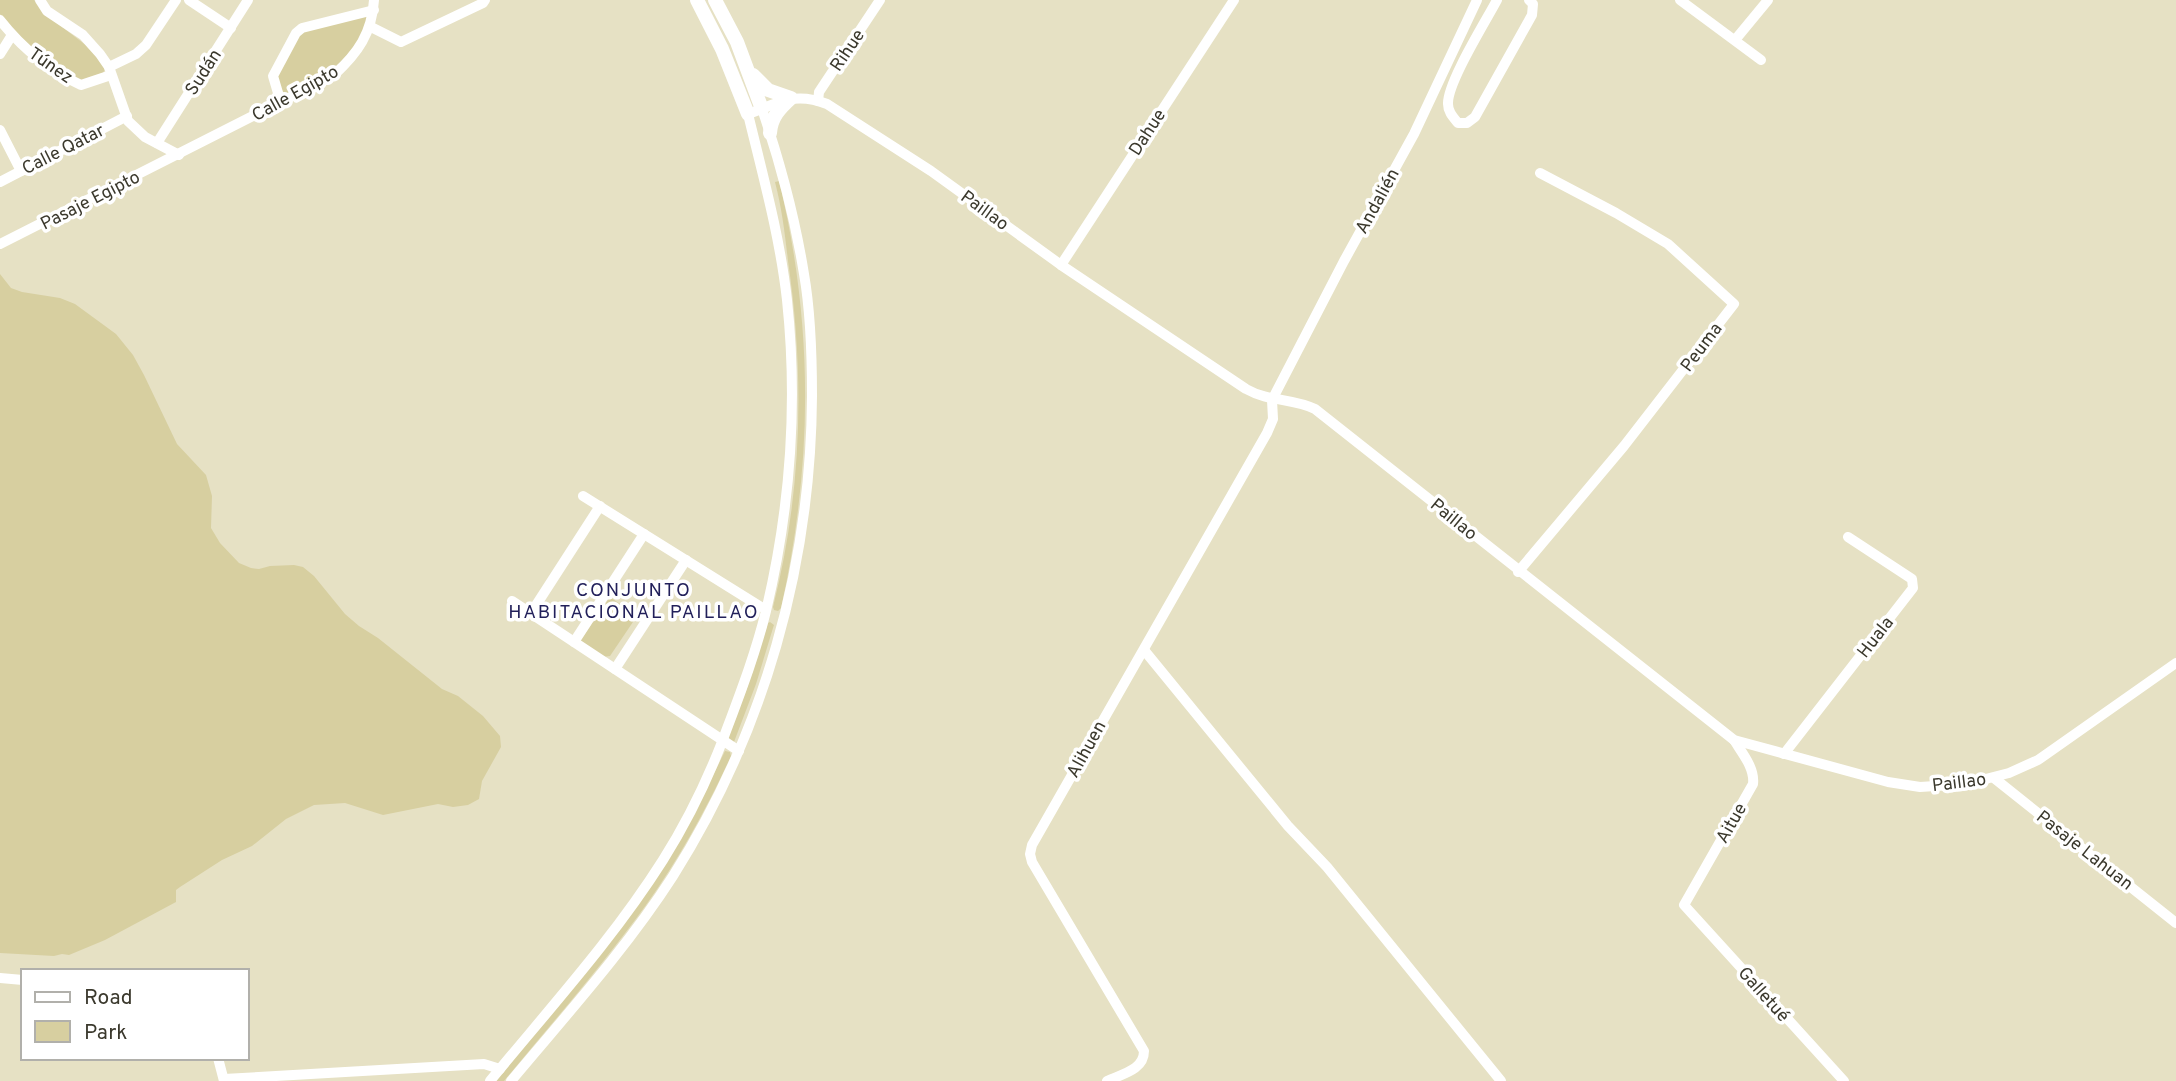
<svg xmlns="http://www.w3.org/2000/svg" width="2176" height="1081" viewBox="0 0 2176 1081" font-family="Overpass,sans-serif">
  <rect width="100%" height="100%" fill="#e6e1c4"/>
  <g fill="#d7cfa0">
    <path d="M0,0H34L45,14L91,49L105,69L101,77C97,78 90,82 85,82C61,82 15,32 0,14Z"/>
    <path d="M369,15C365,26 361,37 355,46C337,70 311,82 286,95L282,91L275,76L297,37L303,31Z"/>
    <path d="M779,181C814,325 813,464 781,608L778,611L774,610L773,607C802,493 805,377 788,261C785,234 782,209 775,182Z"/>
    <path d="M0,274L11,288L22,292L60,298L75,304L116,334L133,355L144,375L177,444L206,475L212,496L211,528L220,543L239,563L251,568L259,569L270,566L294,565L303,567L314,576L345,614L359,626L378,638L442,689L458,696L483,716L500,736L501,747L482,781L479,799L468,805L453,807L438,804L383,815L345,803L314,805L286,819L252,846L222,860L180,887L176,890V902L105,940L69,955L62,954L54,956L0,953Z"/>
    <path d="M610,597L637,616L610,656L603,657L580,641Z"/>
    <path d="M770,622L774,625L773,628L756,684L734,742L731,743L727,738L746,691L768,623Z"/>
    <path d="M725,751L730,752L731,756C707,808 679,859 646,905C602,966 552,1023 504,1081H496L694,814Z"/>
  </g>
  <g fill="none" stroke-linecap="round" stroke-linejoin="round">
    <g stroke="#fff" stroke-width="10">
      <path d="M40,0L47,11L83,35L100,54L109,67L128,121L145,137L179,155"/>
      <path d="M189,0L231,28"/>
      <path d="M1497,0C1486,21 1447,83 1448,104C1448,112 1453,117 1458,123H1467L1475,117L1532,15L1533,4L1529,0"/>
      <path d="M1680,0L1761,60"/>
      <path d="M0,20C22,48 49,70 81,85L111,75"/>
      <path d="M371,27L401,42L483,3L485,0"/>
      <path d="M1735,40L1768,0"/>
      <path d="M0,54L12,35"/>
      <path d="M109,67L136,54L146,45L176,0"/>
      <path d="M818,101L819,92L880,0"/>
      <path d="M281,103L273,76L296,33L302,28L374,10"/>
      <path d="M0,130L21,171"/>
      <path d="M157,143L248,0"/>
      <path d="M0,182L127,116"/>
      <path d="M0,244L334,75C358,53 372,33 374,0"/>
      <path d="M1061,265L1234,0"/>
      <path d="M583,496L761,607"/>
      <path d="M1518,572L1624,446L1734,304L1668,244L1616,213L1540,173"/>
      <path d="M512,601L739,751"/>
      <path d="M531,613L600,506"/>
      <path d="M574,642L644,534"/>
      <path d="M1144,650L1288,826L1327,867L1501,1081"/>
      <path d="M615,669L686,560"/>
      <path d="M1734,740C1742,753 1755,768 1753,784L1684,905L1844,1081"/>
      <path d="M1784,754L1913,588L1912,579L1848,537"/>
      <path d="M1994,778L2176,923"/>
      <path d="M0,978L23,980"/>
      <path d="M218,1058L224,1081"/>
      <path d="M224,1079L484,1064L500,1069"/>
      <path d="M490,1081C549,1009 613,939 663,860C687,822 706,783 722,742C738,699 755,656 766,611C790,510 798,404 787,300C780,237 763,176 748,114C779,103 794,91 827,104L931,171L1061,265L1246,389C1269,402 1293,398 1315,409L1734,740L1888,782L1920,787L1966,784L2009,773L2038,760L2176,663"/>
      <path d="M511,1081C567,1014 626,949 673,876C764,732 811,566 812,396C812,356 811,314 804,274C795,218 780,162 762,109"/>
      <path d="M1107,1081C1122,1074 1144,1070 1144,1051L1032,862L1030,854L1032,845L1267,433L1273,419L1272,400L1344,261L1414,134L1477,0"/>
    </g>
    <g stroke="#fff" stroke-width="14">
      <path d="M697,0L722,49L748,114"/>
      <path d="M715,0L737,42L762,109"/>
      <path d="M753,75L768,90L791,98C780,108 771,117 770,133"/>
    </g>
  </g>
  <g text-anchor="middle" stroke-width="7" stroke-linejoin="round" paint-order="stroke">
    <g font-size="18" fill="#3b392d" stroke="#fff">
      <text transform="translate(847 50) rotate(-56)" y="6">Rihue</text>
      <text transform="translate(51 65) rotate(35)" y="6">Túnez</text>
      <text transform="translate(203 72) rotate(-57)" y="6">Sudán</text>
      <text transform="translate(295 93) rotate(-29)" y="6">Calle Egipto</text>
      <text transform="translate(1147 132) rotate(-57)" y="6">Dahue</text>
      <text transform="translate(63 149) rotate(-27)" y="6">Calle Qatar</text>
      <text transform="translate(90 200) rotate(-27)" y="6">Pasaje Egipto</text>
      <text transform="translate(1377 201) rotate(-61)" y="6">Andalién</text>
      <text transform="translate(985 210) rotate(36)" y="6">Paillao</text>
      <text transform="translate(1701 347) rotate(-53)" y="6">Peuma</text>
      <text transform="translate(1454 519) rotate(39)" y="6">Paillao</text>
      <text transform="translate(1875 637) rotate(-52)" y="6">Huala</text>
      <text transform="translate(1086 749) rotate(-61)" y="6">Alihuen</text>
      <text transform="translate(1959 782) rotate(-7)" y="6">Paillao</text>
      <text transform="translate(1731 823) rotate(-60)" y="6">Aitue</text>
      <text transform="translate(2085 850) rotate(38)" y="6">Pasaje Lahuan</text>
      <text transform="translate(1764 994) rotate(48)" y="6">Galletué</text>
    </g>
    <g font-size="19" letter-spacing="2" fill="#22205a" stroke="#fff">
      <text x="634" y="596">CONJUNTO<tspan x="634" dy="22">HABITACIONAL PAILLAO</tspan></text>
    </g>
  </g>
  <rect x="21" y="969" width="228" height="91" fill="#ffffff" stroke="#b1b0ab" stroke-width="2"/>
  <rect x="35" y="992" width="35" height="10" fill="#ffffff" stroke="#b1b0ab" stroke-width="2"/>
  <text x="84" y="1004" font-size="21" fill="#3b392d">Road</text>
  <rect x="35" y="1021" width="35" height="21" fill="#d7cfa0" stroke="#b1b0ab" stroke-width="2"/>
  <text x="84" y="1039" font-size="21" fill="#3b392d">Park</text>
</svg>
